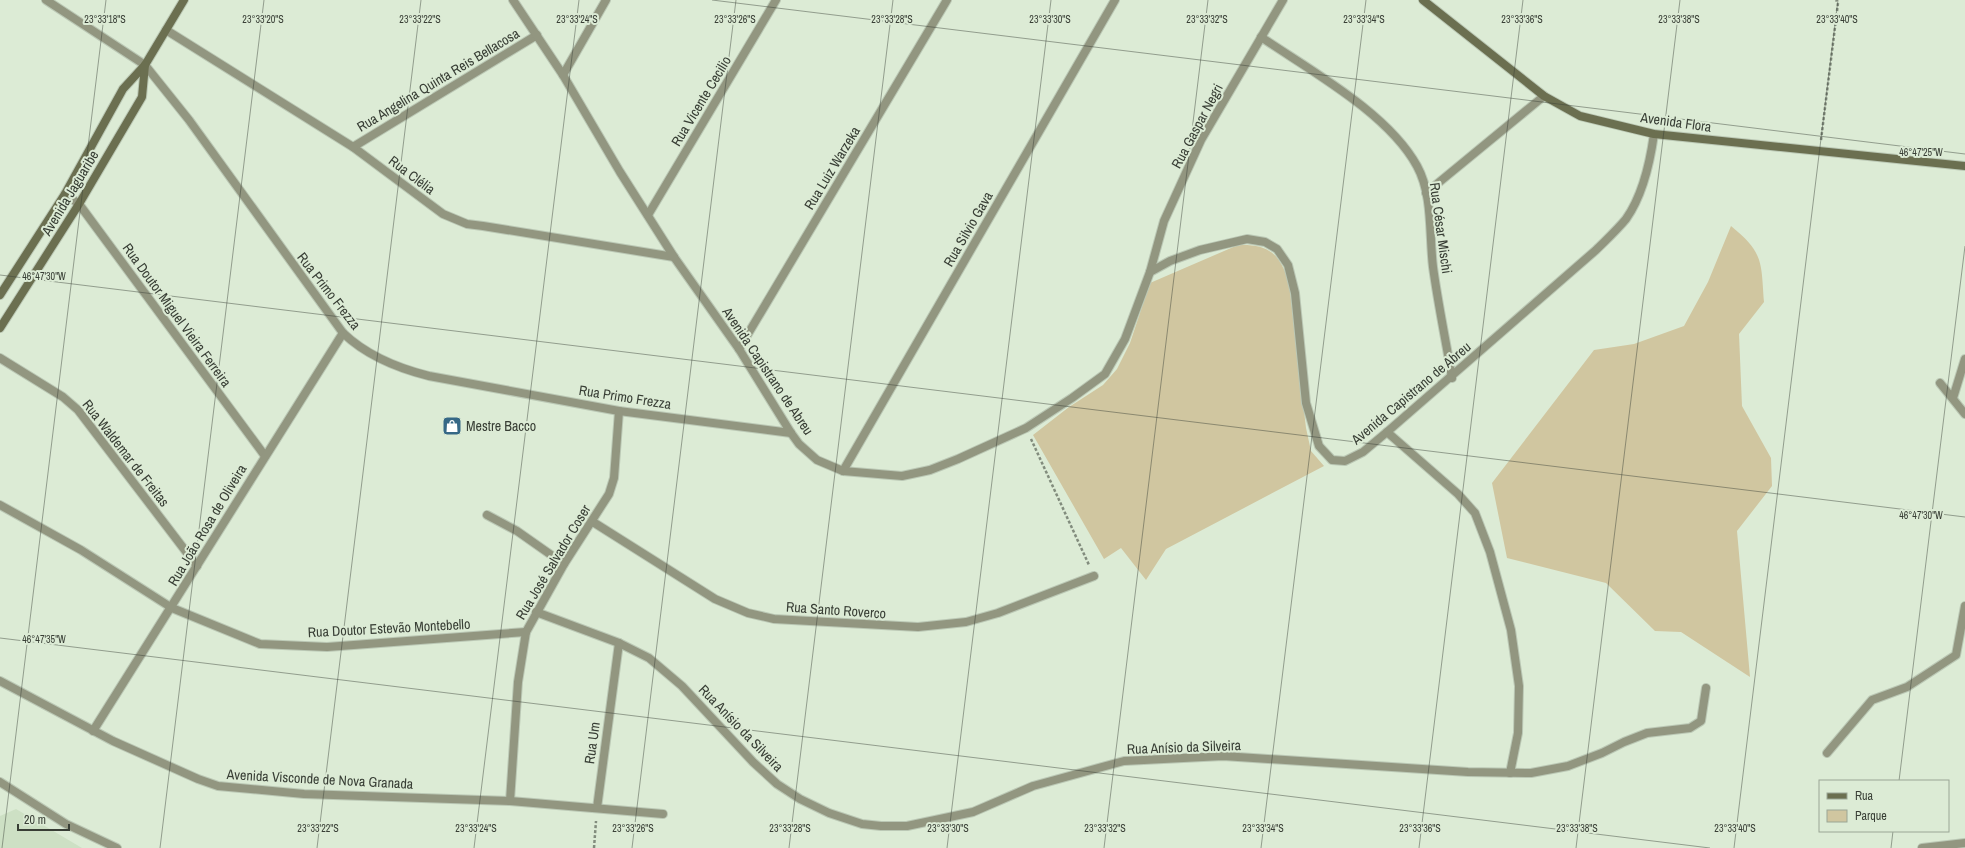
<svg xmlns="http://www.w3.org/2000/svg" width="1965" height="848" viewBox="0 0 1965 848" font-family="'Archivo Narrow',sans-serif">
  <rect width="100%" height="100%" fill="#dcebd5"/>
  <path fill="#cde0c4" d="M16,809L82,848H0V816Z"/>
  <g fill="#d0c6a0">
    <path d="M1731,226C1764,253 1761,262 1764,302L1739,334L1742,406L1771,458L1772,486L1737,531L1750,677L1681,632L1655,631L1606,583L1507,558L1492,483L1594,350L1634,344L1684,326L1708,282Z"/>
    <path d="M1238,245C1269,244 1279,253 1289,282L1306,428L1311,451L1324,466L1166,549L1146,580L1121,548L1104,559L1033,435L1069,407L1103,385L1117,369L1130,343L1150,283Z"/>
  </g>
  <g fill="none" stroke-linecap="round" stroke-linejoin="round">
    <g stroke="#bbc8b5" stroke-width="10">
      <g id="service">
        <path d="M1940,383L1965,414"/>
        <path d="M1953,398L1965,359"/>
        <path d="M1387,432L1458,494L1475,513L1490,552L1511,630L1519,686L1518,733L1510,773"/>
        <path d="M536,612L619,643L649,658L682,686L753,762L777,784L800,799L829,813L862,824L881,826H907L973,812L1033,786L1124,761L1223,756L1468,772L1531,773L1568,766L1602,753L1624,742L1647,733L1690,728L1701,721L1706,688"/>
        <path d="M1827,753L1872,700L1907,687L1956,655L1965,606"/>
      </g>
    </g>
    <g stroke="#bbc8b5" stroke-width="10">
      <g id="minor">
        <path d="M46,0L145,65L189,120L343,333C367,356 397,368 429,376L619,411L791,433"/>
        <path d="M166,30L353,147L443,214L467,224L483,226L674,257"/>
        <path d="M1261,37C1311,71 1388,113 1417,166C1433,195 1429,234 1433,267C1438,304 1446,341 1452,378"/>
        <path d="M563,75L606,0"/>
        <path d="M353,147L537,35"/>
        <path d="M1426,193L1544,96"/>
        <path d="M65,194L79,204L265,456"/>
        <path d="M648,215L776,0"/>
        <path d="M1150,272L1164,221L1201,140L1283,0"/>
        <path d="M739,349L947,0"/>
        <path d="M0,358L63,397L78,410L197,566"/>
        <path d="M843,471L1115,0"/>
        <path d="M0,505L81,550L172,608L260,644L327,647L526,632"/>
        <path d="M487,515L517,531L564,564"/>
        <path d="M593,522L715,599L748,613L774,619L918,627L966,622L998,613L1094,576"/>
        <path d="M0,681L113,741L198,779L218,786L304,794L510,801L663,814"/>
        <path d="M93,731L343,333"/>
        <path d="M0,782L66,824L117,848"/>
        <path d="M510,801L518,682L526,632L564,564L609,494L614,478L619,411"/>
        <path d="M597,808L619,643"/>
      </g>
    </g>
    <g stroke="#bbc8b5" stroke-width="10">
      <g id="tertiary">
        <path d="M513,0L563,75L620,172L674,257L739,349L791,433L799,444L817,460L843,471L902,476L930,470L958,459L1026,428L1072,398L1105,374L1125,339L1150,272L1170,261L1200,250L1247,239L1265,242L1277,249L1288,265L1295,293L1306,403L1319,446L1332,460L1345,461L1363,452L1387,432L1596,250C1606,240 1617,230 1626,219C1643,195 1650,163 1654,134"/>
        <path d="M1922,848L1965,843"/>
      </g>
    </g>
    <g stroke="#bbc8b5" stroke-width="10">
      <g id="secondary">
        <path d="M1423,0L1544,96L1580,116L1654,134L1965,166"/>
        <path d="M0,295L65,194L123,89L145,65L184,0"/>
        <path d="M0,328L79,204L142,97L145,65"/>
      </g>
    </g>
    <g stroke="#828c7d" stroke-width="2.5" stroke-dasharray="3 2" stroke-linecap="butt">
      <path d="M1821,140L1838,3L1836,0"/>
      <path d="M1031,439L1089,565"/>
      <path d="M594,848L596,821"/>
    </g>
    <use href="#service" stroke="#929680" stroke-width="8"/>
    <use href="#minor" stroke="#929680" stroke-width="8"/>
    <use href="#tertiary" stroke="#929680" stroke-width="8"/>
    <use href="#secondary" stroke="#6b6f50" stroke-width="8"/>
  </g>
  <path fill="none" stroke="#383e35" stroke-width="1" stroke-opacity="0.45" d="M712,0L1965,154M0,275L1965,517M0,638L1710,848M1899,781L1965,246M2,848L106,0M160,848L264,0M317,848L421,0M474,848L579,0M632,848L736,0M789,848L893,0M947,848L1051,0M1104,848L1208,0M1261,848L1366,0M1419,848L1523,0M1576,848L1680,0M1734,848L1838,0M1891,848L1893,831"/>
  <defs>
    <g id="shop-square" transform="scale(1)"><rect x="-9" y="-9" width="18" height="18" rx="4" fill="#366886" stroke="#dcebd5"/><path d="M-5-2.5h2.3a2.7 3.5 0 0 1 5.4 0H5L5.5 6h-11ZM-1.5-2.5h3a1.5 2.3 0 0 0-3 0Z" fill="#fff"/></g>
  </defs>
  <g fill-rule="evenodd">
    <use href="#shop-square" x="452" y="426"/>
  </g>
  <g text-anchor="middle" stroke-width="4" stroke-linejoin="round" paint-order="stroke">
    <g font-size="14" fill="#383e35" stroke="#dcebd5">
      <text transform="translate(438 80) rotate(-31)" y="5">Rua Angelina Quinta Reis Bellacosa</text>
      <text transform="translate(701 101) rotate(-59)" y="5">Rua Vicente Cecilio</text>
      <text transform="translate(1676 122) rotate(8)" y="5">Avenida Flora</text>
      <text transform="translate(1197 126) rotate(-62)" y="5">Rua Gaspar Negri</text>
      <text transform="translate(832 168) rotate(-59)" y="5">Rua Luiz Warzeka</text>
      <text transform="translate(412 175) rotate(37)" y="5">Rua Clélia</text>
      <text transform="translate(70 193) rotate(-59)" y="5">Avenida Jaguaribe</text>
      <text transform="translate(1441 228) rotate(82)" y="5">Rua César Mischi</text>
      <text transform="translate(968 229) rotate(-60)" y="5">Rua Silvio Gava</text>
      <text transform="translate(329 291) rotate(52)" y="5">Rua Primo Frezza</text>
      <text transform="translate(177 315) rotate(54)" y="5">Rua Doutor Miguel Vieira Ferreira</text>
      <text transform="translate(768 371) rotate(56)" y="5">Avenida Capistrano de Abreu</text>
      <text transform="translate(1411 393) rotate(-40)" y="5">Avenida Capistrano de Abreu</text>
      <text transform="translate(625 397) rotate(9)" y="5">Rua Primo Frezza</text>
      <text transform="translate(126 453) rotate(52)" y="5">Rua Waldemar de Freitas</text>
      <text transform="translate(207 525) rotate(-59)" y="5">Rua João Rosa de Oliveira</text>
      <text transform="translate(553 562) rotate(-59)" y="5">Rua José Salvador Coser</text>
      <text transform="translate(836 610) rotate(4)" y="5">Rua Santo Roverco</text>
      <text transform="translate(389 628) rotate(-3)" y="5">Rua Doutor Estevão Montebello</text>
      <text transform="translate(741 728) rotate(46)" y="5">Rua Anísio da Silveira</text>
      <text transform="translate(592 743) rotate(-82)" y="5">Rua Um</text>
      <text transform="translate(1184 747) rotate(-2)" y="5">Rua Anísio da Silveira</text>
      <text transform="translate(320 779) rotate(3)" y="5">Avenida Visconde de Nova Granada</text>
    </g>
    <g font-size="14" fill="#383e35" stroke="#dcebd5" text-anchor="start">
      <text x="466" y="431">Mestre Bacco</text>
    </g>
  </g>
  <g font-size="10" text-anchor="middle" fill="#383e35" stroke="#dcebd5" stroke-width="4" stroke-linejoin="round" paint-order="stroke">
    <text x="105" y="23">23°33'18"S</text>
    <text x="263" y="23">23°33'20"S</text>
    <text x="420" y="23">23°33'22"S</text>
    <text x="577" y="23">23°33'24"S</text>
    <text x="735" y="23">23°33'26"S</text>
    <text x="892" y="23">23°33'28"S</text>
    <text x="1050" y="23">23°33'30"S</text>
    <text x="1207" y="23">23°33'32"S</text>
    <text x="1364" y="23">23°33'34"S</text>
    <text x="1522" y="23">23°33'36"S</text>
    <text x="1679" y="23">23°33'38"S</text>
    <text x="1837" y="23">23°33'40"S</text>
    <text x="1921" y="156">46°47'25"W</text>
    <text x="44" y="280">46°47'30"W</text>
    <text x="1921" y="519">46°47'30"W</text>
    <text x="44" y="643">46°47'35"W</text>
    <text x="318" y="832">23°33'22"S</text>
    <text x="476" y="832">23°33'24"S</text>
    <text x="633" y="832">23°33'26"S</text>
    <text x="790" y="832">23°33'28"S</text>
    <text x="948" y="832">23°33'30"S</text>
    <text x="1105" y="832">23°33'32"S</text>
    <text x="1263" y="832">23°33'34"S</text>
    <text x="1420" y="832">23°33'36"S</text>
    <text x="1577" y="832">23°33'38"S</text>
    <text x="1735" y="832">23°33'40"S</text>
  </g>
  <rect x="1819" y="780" width="130" height="52" fill="#dcebd5" stroke="#9aa695"/>
  <rect x="1827" y="793" width="20" height="6" fill="#6b6f50" stroke="#9aa695"/>
  <text x="1855" y="800" font-size="12" fill="#383e35">Rua</text>
  <rect x="1827" y="810" width="20" height="12" fill="#d0c6a0" stroke="#9aa695"/>
  <text x="1855" y="820" font-size="12" fill="#383e35">Parque</text>
  <path d="M18 824v6h51v-6" fill="none" stroke="#383e35" stroke-width="2"/>
  <text x="24" y="824" font-size="12" fill="#383e35" stroke="#dcebd5" stroke-width="3" paint-order="stroke">20 m</text>
</svg>
